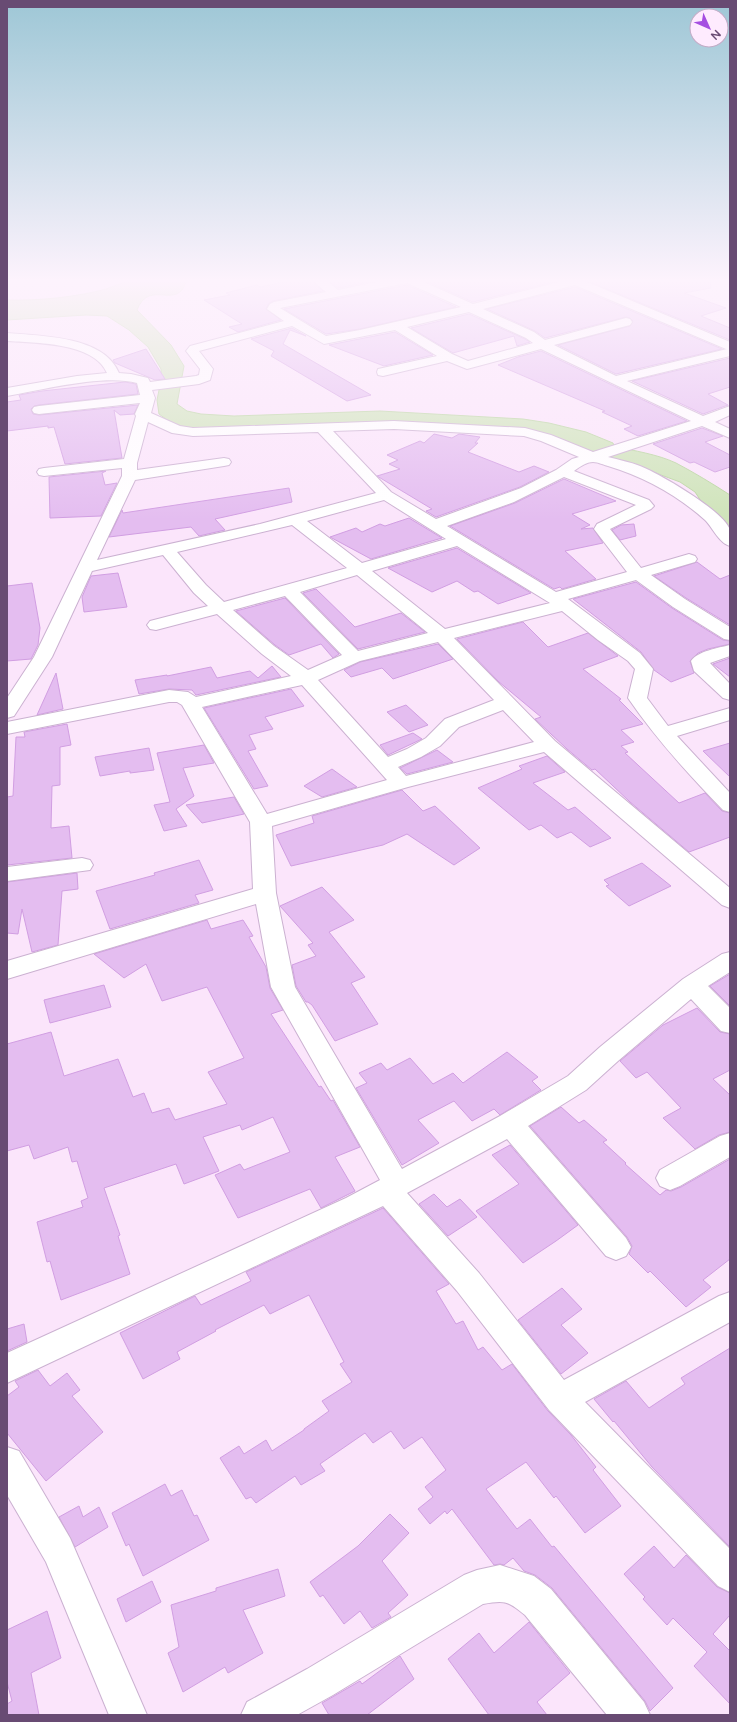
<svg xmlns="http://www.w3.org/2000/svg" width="737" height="1722" viewBox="0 0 737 1722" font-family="'Varela Round',sans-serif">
  <rect width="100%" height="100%" fill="#fbe5fb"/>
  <path fill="#cfe4ba" stroke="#bad6a1" d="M133,279H188C186,282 184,287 182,290C170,304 148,282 137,310L171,345L184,366L177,404L187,411L201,414L234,416L380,411L523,419L549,423L586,432L613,443L614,446C634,451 657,454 676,463C695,473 713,484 730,495V533L705,507L695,492L680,482L653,472L525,435L395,423L186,429L174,425L159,414L157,400L161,380V369L148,347L129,330L107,316L86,315L7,320V300C38,301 77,297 106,289C115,286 124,282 133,279Z"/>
  <g fill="#e4bdf0" stroke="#d19ee2">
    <path d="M298,279H310L323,291L273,301L269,303L266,309L281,320L238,332L229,327L242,324L204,300L230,295L226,293L257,285L260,287Z"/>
    <path d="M326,279H385L338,288Z"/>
    <path d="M421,279H565L473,302Z"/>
    <path d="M592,279H710L711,288L684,293L726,308L701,316L730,328V340L590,282Z"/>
    <path d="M407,285L456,307L360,329L326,334L284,309Z"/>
    <path d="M575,287L722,349L616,374L558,345L630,326L633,321L630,318L626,317L545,338L535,331L487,309Z"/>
    <path d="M469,314L525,339L530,342L517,346L514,336L453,353L411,328Z"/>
    <path d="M292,328L306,336L290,330L283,344L371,395L347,401L271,356L274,351L251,339Z"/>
    <path d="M395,332L433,355L384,366L329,345Z"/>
    <path d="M146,349L165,379L155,380L115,363L113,360Z"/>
    <path d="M541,351L687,421L638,436L624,429L632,426L602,412L605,411L498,365L518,357Z"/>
    <path d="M730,358V387L708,394L728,405L703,414L632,381Z"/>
    <path d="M125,382L136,384L138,394L39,405L34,406L31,409L33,414L39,415L138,405L134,414L120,415L114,410L122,458L65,464L54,427L48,428V426L7,431V402L21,400L19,395L42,391Z"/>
    <path d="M702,428L723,436L705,442L730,455V467L715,472L694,462L690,463L653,444Z"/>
    <path d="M434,434L452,438L459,434L480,437L475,443H478L468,452L519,472L534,466L549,472L520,487L436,517L426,511L432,509L377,476L400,469L389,464L398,460L387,455L420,441L424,443Z"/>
    <path d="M106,471L102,473L105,485L117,483L101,516L50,518L49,477Z"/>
    <path d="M564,479L616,501L572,514L590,525L581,529L593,528L603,543L565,551L596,579L562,589L560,587L554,589L450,526L515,503Z"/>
    <path d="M289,488L292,502L215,519L225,530L199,536L191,527L109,537L122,510L123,513Z"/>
    <path d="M409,518L442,538L371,559L330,537L356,528L362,532L380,524L385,526Z"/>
    <path d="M634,524L636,536L620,540L612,530L621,525Z"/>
    <path d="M457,548L531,593L498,604L478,591L474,592L457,581L432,592L388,568Z"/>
    <path d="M697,562L720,579L730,575V625L686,598L654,576Z"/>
    <path d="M118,573L127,607L84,612L82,597L91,576Z"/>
    <path d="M636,582L672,608L723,640L730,641V644L708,649L698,653L690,661L694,673L671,682L654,670L641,652L573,599Z"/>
    <path d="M32,583L40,628L38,645L31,659L7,661V586Z"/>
    <path d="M316,589L355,627L401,613L425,632L358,649L303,593Z"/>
    <path d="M285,598L339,654L333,658L321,644L289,655L275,645L236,611Z"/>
    <path d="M523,622L548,647L588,633L618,656L583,669L621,699L619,700L643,724L621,730L634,742L621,746L628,752L625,753L679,803L705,793L722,811L730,813V837L689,852L630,802L595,769L592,770L567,749L535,719L541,717L499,682L457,639Z"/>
    <path d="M438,644L453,659L393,679L382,668L351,677L344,670L360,662Z"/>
    <path d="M730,658V677L713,664Z"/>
    <path d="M272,666L281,677L196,695L192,690L169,689L139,694L135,680L167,675V676L211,667L217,678L250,671L258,678Z"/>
    <path d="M56,673L63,709L37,715Z"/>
    <path d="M291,689L304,706L265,717L273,729L249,735L256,749L248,751L268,786L254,789L204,708Z"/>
    <path d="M406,705L428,725L409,732L387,712Z"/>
    <path d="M67,724L71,745L60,747V785L52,786L51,828L69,826L72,858L7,865V797L13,796L16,737H25L24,732Z"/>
    <path d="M413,733L422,739L388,755L380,745Z"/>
    <path d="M730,743V777L703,751Z"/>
    <path d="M204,745L214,763L183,768L194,796L176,809L187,826L164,831L154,805L170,802L157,753Z"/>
    <path d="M149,748L154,770L130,773V771L100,776L95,757Z"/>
    <path d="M437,750L453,762L407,774L400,768Z"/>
    <path d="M547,756L565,772L533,783L568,810L575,807L611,838L590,847L571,832L557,838L541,825L529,830L478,788L522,769L519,766Z"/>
    <path d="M332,769L357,787L322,797L304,786Z"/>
    <path d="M402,790L423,811L435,806L480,848L454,865L407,834L383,845L291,866L276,835L314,823L312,816Z"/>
    <path d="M234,797L244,814L202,823L186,805Z"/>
    <path d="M199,860L213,890L195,895L199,903L110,929L96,891L155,875L154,873Z"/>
    <path d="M642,863L671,886L629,906L606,886L609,885L604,880Z"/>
    <path d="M77,873L78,889L62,891L58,945L32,952L22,909L18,934L7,933V882Z"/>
    <path d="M322,887L354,920L329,932L365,977L351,983L378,1024L335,1041L312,1005L308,1002H306L296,986L292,965L316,956L308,945L313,943L280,906Z"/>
    <path d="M207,920L211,929L243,920L253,936L249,937L266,967L270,988L283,1010L271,1014L319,1087L321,1086L331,1101L333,1100L360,1147L335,1157L355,1191L321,1208L310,1189L238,1218L215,1175L240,1164L244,1170L290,1152L273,1117L242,1130L240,1125L203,1137L219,1171L184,1184L176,1164L104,1188L120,1235L118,1236L130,1274L61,1300L50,1261L47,1262L37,1222L83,1207L81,1201L88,1198L77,1161L72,1162L68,1147L34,1159L29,1145L7,1151V1044L51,1032L64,1076L118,1059L133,1097L144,1093L152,1113L169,1108L175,1120L227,1104L208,1072L244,1058L207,987L162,1001L146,964L124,978L94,954Z"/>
    <path d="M730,974V1006L710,986Z"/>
    <path d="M104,985L111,1007L50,1023L44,1000Z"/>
    <path d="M697,1008L720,1032L730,1034V1070L713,1079L730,1095V1132L719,1135L695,1149L663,1118L681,1108L647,1072L636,1078L620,1061L663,1025Z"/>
    <path d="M507,1052L538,1077L532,1081L541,1090L500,1115L494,1109L472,1121L454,1101L418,1120L439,1143L402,1165L356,1088L367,1083L359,1073L381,1063L387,1070L410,1058L433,1084L453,1073L463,1083Z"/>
    <path d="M561,1107L579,1123L584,1120L607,1140L603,1142L626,1163L625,1164L660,1195L666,1190L671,1191L681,1187L730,1159V1259L703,1280L711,1287L686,1307L650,1271L648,1273L629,1254L632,1246L627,1237L530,1126Z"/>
    <path d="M510,1145L578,1225L556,1241L523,1263L476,1211L519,1184L492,1155Z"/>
    <path d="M434,1194L447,1207L460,1199L477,1217L448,1236L419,1204Z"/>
    <path d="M383,1208L449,1284L436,1291L456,1324L463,1321L478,1350L483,1347L502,1370L512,1364L548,1411L571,1435L596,1467L593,1470L621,1506L585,1533L556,1496L554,1498L526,1462L486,1489L517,1529L530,1519L552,1547L554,1546L673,1688L650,1711L645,1701L552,1588L535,1575L524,1571L513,1558L504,1565L500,1564L494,1565L452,1509L447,1514L445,1511L430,1524L418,1509L433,1497L425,1487L446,1470L422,1437L404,1449L391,1431L373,1443L365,1433L320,1464L325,1471L301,1485L295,1476L256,1503L251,1497L246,1499L220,1458L239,1446L244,1454L266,1440L272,1451L304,1430V1429L329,1411L322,1401L352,1382L340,1364L344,1362L309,1295L270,1314L264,1305L215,1330L216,1331L177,1352L180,1359L143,1379L120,1333L195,1296L201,1305L251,1281L246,1272Z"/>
    <path d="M562,1288L582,1309L561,1325L588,1353L561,1374L518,1320Z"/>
    <path d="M24,1324L27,1342L7,1351V1329Z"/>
    <path d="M730,1348V1547L652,1467L614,1421L613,1422L594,1399L626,1381L649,1408L685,1384L681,1378Z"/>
    <path d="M38,1370L50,1386L67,1373L80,1390L72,1396L103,1432L46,1481L7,1433V1396L19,1387L15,1381Z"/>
    <path d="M165,1484L171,1496L182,1490L194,1516L197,1515L209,1540L143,1576L129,1544L126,1546L112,1513Z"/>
    <path d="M79,1506L83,1517L99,1507L108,1527L75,1547L59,1517Z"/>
    <path d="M390,1514L409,1533L382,1561L408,1595L388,1613L391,1617L372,1628L360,1611L344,1624L323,1595L320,1597L310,1582L358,1546Z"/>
    <path d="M654,1546L674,1568L686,1555L717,1587L730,1593V1615L713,1634L730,1651V1704L694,1666L707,1652L673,1618L667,1625L643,1599L645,1597L624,1574Z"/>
    <path d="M278,1569L285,1596L243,1610L263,1653L228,1673L225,1667L183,1692L168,1653L179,1647L171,1605L216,1591V1588Z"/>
    <path d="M152,1581L161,1602L126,1622L117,1599Z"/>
    <path d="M47,1611L61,1658L31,1673L39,1715H7V1704L12,1701L7,1682V1630Z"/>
    <path d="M529,1622L570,1673L537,1702L547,1715H489L448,1659L479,1633L494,1653Z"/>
    <path d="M400,1656L414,1679L367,1715H329L322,1703L360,1681L362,1684Z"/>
  </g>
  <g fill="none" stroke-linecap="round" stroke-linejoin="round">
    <g stroke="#cbb1d1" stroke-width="2">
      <g id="minor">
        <path d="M311,279H324L338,290L392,279H417L473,304L571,279H591L587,282L730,342V356L627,381L703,416L730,406V415L715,422L730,429V438L702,426L608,457C619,460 630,462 640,466C660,474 724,511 730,530C731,535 730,541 730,546C719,543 713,528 705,520C677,495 644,477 608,466C604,465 598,462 593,462C587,462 579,467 574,471L649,500L654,506L651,509L610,529L641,568L689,554L695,556L697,559L695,562L651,575L685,599L730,627V640L724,639L673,607L636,580L568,599L640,653L653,669L647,698L668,726L730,708V720L677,736L730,793V812L723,810C688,774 656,739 628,698L635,669L628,661L598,640L562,611L454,638L555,741L730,888V908L722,905L544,752L408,787L272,826L276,893L295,987L402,1169L500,1116L568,1076L600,1047L683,979L722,954L730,952V972L708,986L730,1008V1033L721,1031L691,999L618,1061L586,1090L528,1126L626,1238L631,1247L626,1256L616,1260L606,1256L507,1139L407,1193L479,1273L564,1380L719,1296L730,1292V1322L585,1402L730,1549V1592L718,1586L549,1410L457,1291L383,1206L7,1383V1353L346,1198L380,1180L271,987L256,904L7,979V961L253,889L250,822L182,705L177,702H169L7,734V722L169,690L188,692L196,697L291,676L262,654L217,614L156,630L150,629L147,625L150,621L208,606L194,593L163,555L92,571L52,657L14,716L7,718V698L34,657L122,476V468L44,476L39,475L37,472L39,469L44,468L124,459L136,416L135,414L140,403L39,414L34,413L32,410L34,407L39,406L140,395L137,383C104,374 42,390 7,396V388L77,376L107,373C94,342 35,343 7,341V333C42,336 104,336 119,373L131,374L148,378L150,382L196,376L199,375L200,369L186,351L190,346L284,321L267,309L270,304L274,302L326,292ZM407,283L461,307L360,330L326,336L280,308ZM575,285L726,349H727L616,376L554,345L630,325L632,322L630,319L626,318L545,340L534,332L483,309ZM469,312L526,338L533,343L468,361L452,354L407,327ZM292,326L324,344L395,330L437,356L378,369L377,372L378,375L383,376L447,361L467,369L541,349L691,421L593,452L551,435L525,428L394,421L193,428L180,426L151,413L155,398L152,390L199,384L210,380L213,369L199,351ZM148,422L172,433L193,436L318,432L376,493L260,524L97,560L135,480L224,466L229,465L231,462L229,459L224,458L137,470V463ZM394,429L524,436L541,441L579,457L572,459L556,470L521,488L436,519L391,492L333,431ZM564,477L636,505L597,524L594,529L627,572L556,592L447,526L514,502ZM384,500L446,539L362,563L307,521ZM292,525L347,568L224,602L206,585L177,552ZM457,546L550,603L445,629L372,571ZM357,575L428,633L358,651L300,592ZM285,596L342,655L308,670L274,646L233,610ZM438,642L494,700L445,719L426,738L407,749L388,757L318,680L360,661ZM302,685L387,780L267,814L202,707ZM503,710L534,742L406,776L398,767L421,757L440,746L459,727Z"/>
        <path d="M730,645V656L710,663L730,684V700L723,698L694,671L691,661C698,651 718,648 730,645Z"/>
        <path d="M82,858L90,860L93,865L90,870L7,881V867Z"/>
        <path d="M730,1133V1157L680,1186L670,1190L660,1186L656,1178L660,1170L720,1136Z"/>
        <path d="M7,1447L19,1451L70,1538L147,1715H109L46,1562L7,1495Z"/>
        <path d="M500,1565L534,1576L551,1589L644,1702L650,1715H607L525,1615C508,1601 505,1600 483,1604L333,1695L297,1715H241L247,1702L307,1669L464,1575L477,1570Z"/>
      </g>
    </g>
    <use href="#minor" fill="#fff" fill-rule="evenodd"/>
  </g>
  <linearGradient id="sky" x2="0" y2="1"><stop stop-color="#9ec7d6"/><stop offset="0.54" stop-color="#fdf3fd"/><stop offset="1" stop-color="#fdf3fd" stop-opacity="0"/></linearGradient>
  <rect width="737" height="520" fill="url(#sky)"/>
  <rect width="737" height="1722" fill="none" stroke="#684b73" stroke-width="16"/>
  <g transform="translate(709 28) rotate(135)"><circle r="19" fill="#feebfe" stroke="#c2abc6"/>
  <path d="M0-3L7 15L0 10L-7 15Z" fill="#a54ee1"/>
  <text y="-6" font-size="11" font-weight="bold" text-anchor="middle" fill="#684b73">N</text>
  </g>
</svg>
